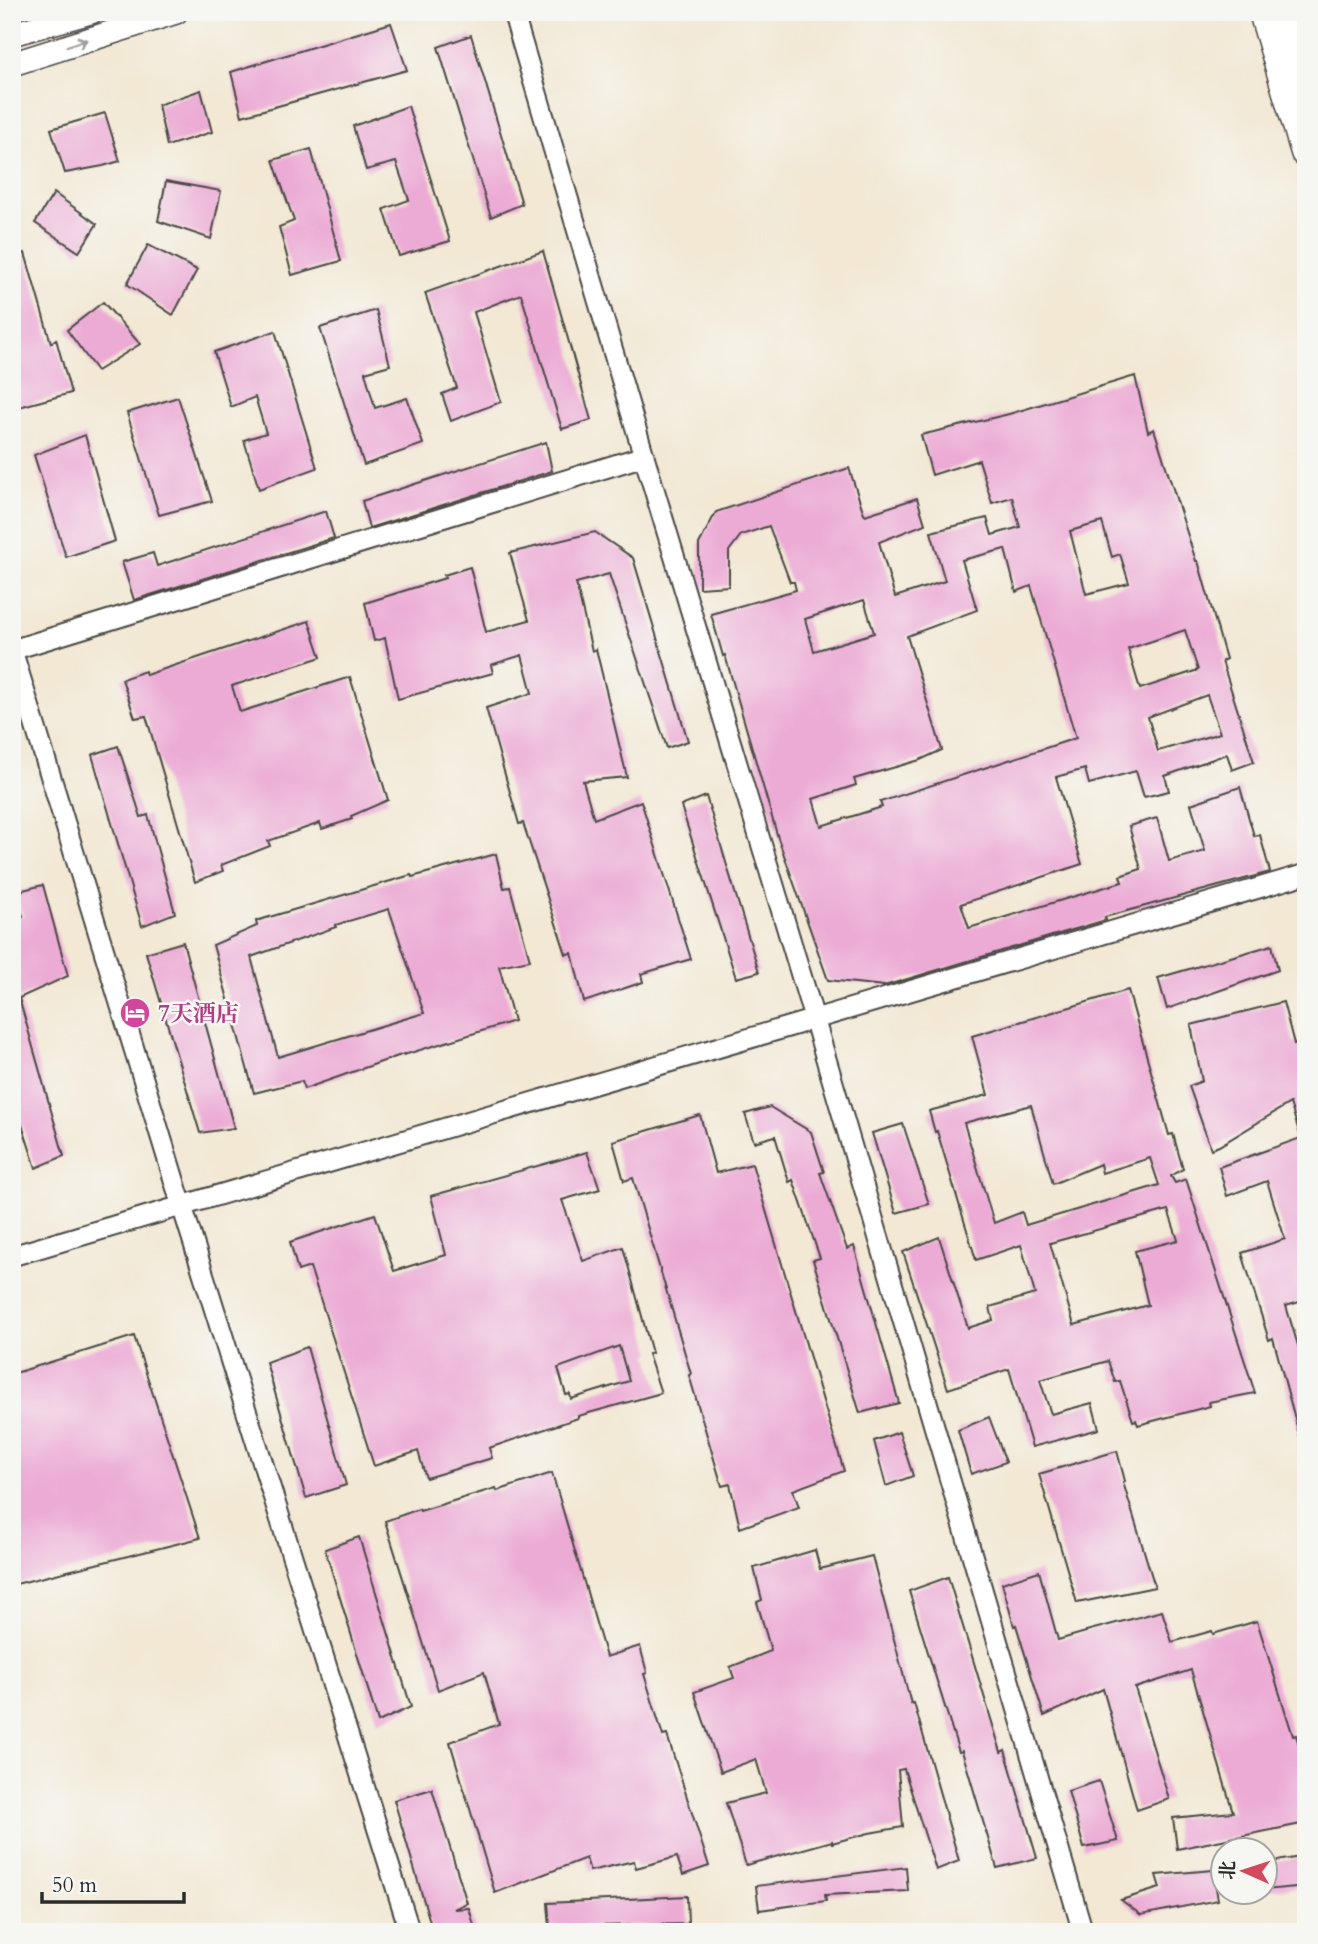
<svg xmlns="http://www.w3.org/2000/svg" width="1318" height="1944" viewBox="0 0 1318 1944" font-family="Cardo,'Noto Serif SC',serif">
  <rect width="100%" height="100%" fill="#f6f6f2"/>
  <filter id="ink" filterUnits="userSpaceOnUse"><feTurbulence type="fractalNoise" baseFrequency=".0143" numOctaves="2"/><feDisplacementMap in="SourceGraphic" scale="14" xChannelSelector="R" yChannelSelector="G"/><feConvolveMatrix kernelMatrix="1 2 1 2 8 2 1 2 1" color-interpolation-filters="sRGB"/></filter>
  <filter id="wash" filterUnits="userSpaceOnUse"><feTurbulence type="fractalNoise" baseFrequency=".00686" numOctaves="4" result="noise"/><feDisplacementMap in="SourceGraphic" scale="28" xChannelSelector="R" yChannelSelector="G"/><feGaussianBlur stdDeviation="1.57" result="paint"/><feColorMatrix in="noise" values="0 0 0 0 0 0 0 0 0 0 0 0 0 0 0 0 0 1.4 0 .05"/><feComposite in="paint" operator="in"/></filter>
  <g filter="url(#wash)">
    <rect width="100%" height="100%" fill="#f2e8d4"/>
    <g id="blocks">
      <g fill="#ecabd5" fill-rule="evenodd">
        <path d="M391,23L407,70L242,116L231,72Z"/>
        <path d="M471,35L522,204L491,217L438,47Z"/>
        <path d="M201,90L212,132L167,146L158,105Z"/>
        <path d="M408,106L450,241L399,256L384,209L409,200L396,162L366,170L353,126Z"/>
        <path d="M105,113L120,161L103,166L65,173L51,129Z"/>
        <path d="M311,149L341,261L292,275L279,227L294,221L273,160Z"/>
        <path d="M166,181L221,191L211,239L158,221Z"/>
        <path d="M54,193L97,224L79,252L35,223Z"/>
        <path d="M148,245L197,270L173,315L127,284Z"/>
        <path d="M543,251L591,420L562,429L521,294L474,312L501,402L451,421L442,394L457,388L425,293Z"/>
        <path d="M25,253L51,343L56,339L71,393L19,407L12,378V257Z"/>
        <path d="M103,302L140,344L97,371L67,330Z"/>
        <path d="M376,310L390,365L365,372L375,408L407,398L423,444L364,465L320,328Z"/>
        <path d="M275,331L317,468L259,489L244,440L266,433L255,397L231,407L214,352Z"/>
        <path d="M1135,376L1148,432L1154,429L1196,561H1198L1226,659L1222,661L1254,762L1232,770L1227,754L1165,776L1169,791L1144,797L1136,771L1089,784L1085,769L1056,777L1082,864L961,904L969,928L1122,882L1120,876L1141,869L1129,826L1157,818L1169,861L1205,851L1191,804L1240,787L1254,836L1260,835L1270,872L1105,917L1106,920L884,986L828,980L778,838L725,655L723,656L711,614L796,590L794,582H790L769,526L741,535L729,551V586L699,588V544L716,512L849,468L863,511L865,515L917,498L925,524L879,542L895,597L945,581L931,532L987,518L992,535L1020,527L1012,497L992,503L979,460L932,475L921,435L1009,414ZM1102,522L1112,557L1120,554L1129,583L1086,594L1070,531ZM1005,549L1016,592L1031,586L1076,738L880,802L882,807L821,826L813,799L856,785L854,779L920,760L942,750L907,636L977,610L962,560ZM864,600L874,633L814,651L805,619ZM1185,630L1198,670L1140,689L1128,649ZM1207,695L1220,733L1158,751L1148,717Z"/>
        <path d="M178,397L212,501L159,515L127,413Z"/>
        <path d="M85,435L115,541L66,557L34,455Z"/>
        <path d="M546,442L552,471L369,528L362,501Z"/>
        <path d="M326,511L334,538L134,600L122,562L153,553L157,566Z"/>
        <path d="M595,532L633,558L688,741L667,748L609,574L576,583L592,651L596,649L627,777L583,781L594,819L641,801L691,959L641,974L643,982L584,1002L572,953L566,954L523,823L519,824L486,708L532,693L522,655L491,665L493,673L398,699L385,638L374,641L365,603L445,578L444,575L470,567L486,632L529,620L510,553Z"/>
        <path d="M309,621L321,657L232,686L240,712L350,677L388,800L351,816L352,819L322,829L320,823L268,841L270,846L221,865L223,871L195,882L146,716L135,718L122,679L145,671L146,675Z"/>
        <path d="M118,746L141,817L148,815L175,913L142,926L92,755Z"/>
        <path d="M706,796L759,972L736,978L681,806Z"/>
        <path d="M496,854L504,888L510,887L530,960L499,966L514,1021L404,1055V1054L304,1089L302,1081L254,1093L213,945L257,926L256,921L411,875L412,877ZM389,909L424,1013L278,1057L251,957L336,927L335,925Z"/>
        <path d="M43,885L68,976L19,998L64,1156L36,1168L12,1094V918L23,916L15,892Z"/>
        <path d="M183,942L189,964L234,1128L200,1133L146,953Z"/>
        <path d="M1272,945L1278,970L1167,1009L1158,978Z"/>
        <path d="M1128,990L1169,1135L1173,1134L1183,1169L1171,1176L1175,1183L1186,1179L1255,1393L1209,1402L1210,1406L1138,1425L1136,1420L1133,1421L1120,1381L1115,1382L1108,1361L1040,1380L1051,1414L1092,1403L1099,1429L1032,1447L1009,1369L948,1389L903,1252L939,1237L968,1328L993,1320L990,1307L1035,1294L1021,1245L976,1260L937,1131L935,1132L929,1111L988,1095L972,1036ZM1031,1105L1053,1184L1100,1164L1102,1173L1150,1158L1159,1185L1026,1225L1022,1212L994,1223L964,1123ZM1168,1210L1178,1240L1135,1251L1148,1305L1074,1325L1050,1243Z"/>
        <path d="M1283,1002L1294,1044L1302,1040L1306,1052V1300L1286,1306L1300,1352L1306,1350V1440L1301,1441L1273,1338L1269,1340L1242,1253L1285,1239L1267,1181L1227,1196L1219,1167L1301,1138L1290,1103L1219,1146L1211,1149L1189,1086L1202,1081L1191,1025Z"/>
        <path d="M770,1107L811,1132L824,1172L820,1173L847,1249L854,1246L899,1403L860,1413L813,1260L820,1258L793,1180L789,1182L775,1136L754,1142L745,1114Z"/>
        <path d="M700,1115L716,1173L752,1164L844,1471L793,1490L799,1507L740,1528L730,1484L722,1486L689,1375L691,1374L633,1178L624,1181L613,1141Z"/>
        <path d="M903,1124L929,1204L896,1213L872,1133Z"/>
        <path d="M587,1152L600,1189L562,1200L583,1261L623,1247L652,1353L648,1354L661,1393L578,1416V1418L489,1448L492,1458L426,1478L418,1451L374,1466L310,1267L298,1271L290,1242L375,1214L394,1271L446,1255L431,1196ZM619,1346L629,1381L571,1399L570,1394L566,1395L558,1368Z"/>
        <path d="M134,1336L200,1538L12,1585V1374Z"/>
        <path d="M307,1347L346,1485L306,1498L266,1362Z"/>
        <path d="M989,1417L1006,1462L971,1474L958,1430Z"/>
        <path d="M899,1432L913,1476L886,1486L874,1441Z"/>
        <path d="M1117,1451L1125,1481L1123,1482L1155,1587L1077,1603L1039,1474Z"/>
        <path d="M552,1473L606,1657L640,1646L647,1673L644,1674L663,1736L667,1735L709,1866L683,1875L677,1857L636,1868L634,1861L590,1871L586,1858L495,1893L450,1742L499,1724L484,1672L438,1690L385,1521L419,1509L420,1511L496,1488L497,1491Z"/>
        <path d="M359,1537L411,1707L378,1722L325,1549Z"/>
        <path d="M815,1550L820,1569L872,1556L911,1704L914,1703L959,1861L936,1870L904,1769L898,1770L903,1827L869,1833L832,1843V1841L746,1865L726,1803L766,1793L756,1759L721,1772L694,1692L734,1678L730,1667L771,1651L757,1602L762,1600L754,1568Z"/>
        <path d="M1039,1571L1058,1640L1086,1632V1631L1162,1611L1172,1642L1212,1631L1213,1634L1257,1621L1293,1736L1296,1735L1306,1769V1823L1177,1849L1173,1818L1233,1812L1191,1670L1135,1688L1169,1799L1137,1810L1103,1689L1044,1716L1016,1625L1014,1626L1002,1583Z"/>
        <path d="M948,1577L1001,1752L1005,1750L1037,1858L997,1868L962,1751L959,1752L909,1591Z"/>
        <path d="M1099,1781L1118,1841L1084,1848L1068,1791Z"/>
        <path d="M432,1789L467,1903L454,1909L469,1908L476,1932H433L394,1800Z"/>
        <path d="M1306,1856V1886L1265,1890V1863Z"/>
        <path d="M906,1867L908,1891L825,1895L826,1901L759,1910L756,1886Z"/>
        <path d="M1213,1870L1218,1900L1141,1915L1121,1900L1160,1888L1156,1875Z"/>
        <path d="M687,1896L688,1924L550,1927L548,1903Z"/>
      </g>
    </g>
  </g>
  <g filter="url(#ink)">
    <use href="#blocks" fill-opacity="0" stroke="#494744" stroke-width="2"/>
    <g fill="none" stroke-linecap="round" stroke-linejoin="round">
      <g stroke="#494744" stroke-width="23">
        <g id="minor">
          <path d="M513,12L644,456L814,1018L1083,1932"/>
          <path d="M12,1256L1306,874"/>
          <path d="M410,1932L182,1206L12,650L644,456"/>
        </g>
      </g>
      <g stroke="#494744" stroke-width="26">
        <g id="tertiary">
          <path d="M12,34L91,12"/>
          <path d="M12,64L176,12"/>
        </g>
      </g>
      <g stroke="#494744" stroke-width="33">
        <g id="primary">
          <path d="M1264,12L1306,152"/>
          <path d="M1288,12L1306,70"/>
        </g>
      </g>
      <use href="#minor" stroke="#fff" stroke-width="19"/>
      <use href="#tertiary" stroke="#fff" stroke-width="23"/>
      <use href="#primary" stroke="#fff" stroke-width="30"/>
    </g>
    <defs><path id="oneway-shaft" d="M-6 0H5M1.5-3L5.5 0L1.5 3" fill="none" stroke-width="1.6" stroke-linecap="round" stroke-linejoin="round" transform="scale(1.75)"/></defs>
    <use stroke="#a0a0a0" href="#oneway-shaft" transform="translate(77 43) rotate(-18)"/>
  </g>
  <defs>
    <g id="hotel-disc" transform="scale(1.575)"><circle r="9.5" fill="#d1479c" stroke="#f6f6f2"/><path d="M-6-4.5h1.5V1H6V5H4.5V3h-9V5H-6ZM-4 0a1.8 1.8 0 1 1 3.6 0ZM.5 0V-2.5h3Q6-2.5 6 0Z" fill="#fff"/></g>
  </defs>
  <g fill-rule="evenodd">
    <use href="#hotel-disc" x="135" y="1013"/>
  </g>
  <g text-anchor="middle" stroke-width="5" stroke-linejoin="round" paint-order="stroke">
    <g font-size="23" font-weight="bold" fill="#b23c85" stroke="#f6f6f2" text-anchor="start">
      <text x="158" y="1021">7天酒店</text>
    </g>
  </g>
  <rect width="1318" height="1944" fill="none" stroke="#f6f6f2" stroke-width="42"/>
  <g transform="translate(1244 1871) rotate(273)"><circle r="33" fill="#f6f6f2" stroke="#a5a5a2" stroke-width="2"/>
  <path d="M0-5L12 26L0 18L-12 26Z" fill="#d1495b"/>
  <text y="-10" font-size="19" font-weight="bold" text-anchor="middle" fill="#2b2b2b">北</text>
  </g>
  <path d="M42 1892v10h142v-10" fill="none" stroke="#2b2b2b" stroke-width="3.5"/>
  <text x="52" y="1892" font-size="21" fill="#2b2b2b" stroke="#f6f6f2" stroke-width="5" paint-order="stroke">50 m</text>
</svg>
